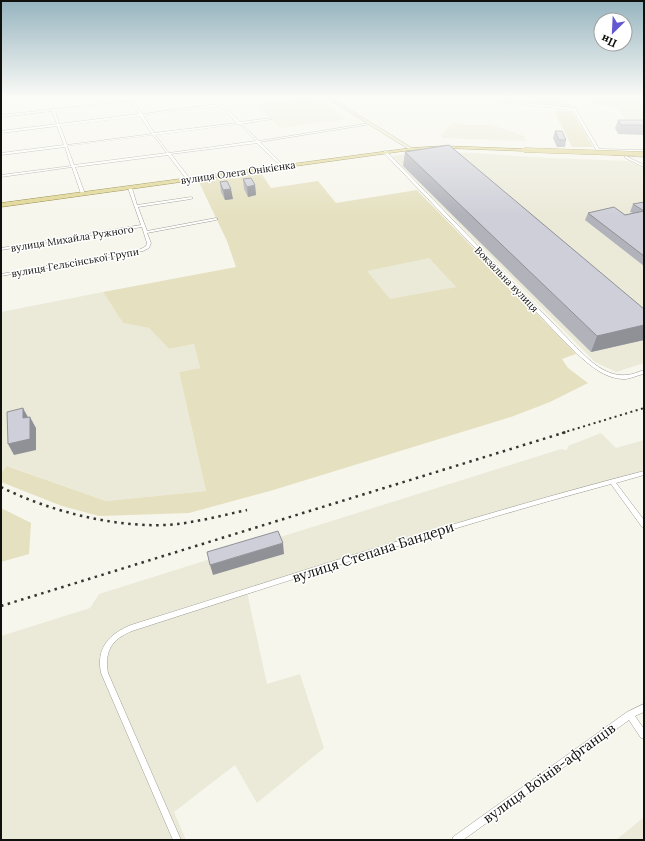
<svg xmlns="http://www.w3.org/2000/svg" width="645" height="841" viewBox="0 0 645 841" font-family="Lora,serif">
  <rect width="100%" height="100%" fill="#f7f6ed"/>
  <g fill="#ebead9">
    <path d="M298,98H316L347,119L281,128L256,105Z"/>
    <path d="M465,98H564L574,109L531,106Z"/>
    <path d="M588,98H644V127H640L637,119H627L615,107L591,105Z"/>
    <path d="M453,123L468,125H492L524,136L526,141L442,138L441,134Z"/>
    <path d="M429,151L492,154L547,158L629,161L644,168V363L616,372L595,362L392,156Z"/>
    <path d="M429,257L456,287L390,300L366,271Z"/>
    <path d="M103,292L123,323L149,328L169,349L194,344L200,368L179,372L206,491L106,501L8,466L1,473V312Z"/>
    <path d="M601,433L616,448L644,440V473L596,485L247,592L267,684L300,674L324,748L257,803L235,765L174,812L186,840H1V636L90,608L99,594L561,449L567,450L568,446Z"/>
    <path d="M644,817V840H616Z"/>
  </g>
  <g fill="#e5e0bf" fill-rule="evenodd">
    <path d="M554,111H572L593,147H572Z"/>
    <path d="M259,170L271,188L318,181L336,203L417,190L576,354L562,359L568,368L588,383L550,402L511,417L270,491L189,513L99,516L62,506L1,482V473L7,466L106,501L206,491L179,372L200,368L194,344L169,349L149,328L123,323L103,292L236,267L227,241L197,178ZM429,258L456,287L390,299L367,271Z"/>
    <path d="M1,508L31,523L29,554L1,562Z"/>
  </g>
  <g fill="none" stroke-linecap="round" stroke-linejoin="round">
    <g stroke="#9e9d95" stroke-width="1">
      <g id="minor">
        <path d="M20,98H28L1,103V101Z"/>
        <path d="M129,98H131L133,101L152,98H163L134,102L142,114L219,104L213,98H216L217,99L234,98L218,101L240,122L271,118L272,119L241,124L259,141L370,123L371,124L260,142L283,165V166L282,167L257,143L171,154L190,179L188,180H187L168,155L75,167L85,194L83,195L81,194L72,167L1,177V175L71,166L65,147L1,155V153L64,145L57,126L1,133V131L57,124L52,111L1,117V115L131,101ZM131,102L139,114L59,124L55,111ZM220,106L237,123L154,133L143,115ZM140,116L152,134L67,145L60,126ZM239,124L256,141L169,153L155,135ZM153,135L167,153L74,165L67,146Z"/>
        <path d="M464,98H476L575,108L599,149L644,150V152L605,151L607,152L606,153L597,151L573,110Z"/>
        <path d="M384,151H386L571,342C585,356 603,377 626,375C632,375 638,372 644,370V374C638,375 632,378 626,379C602,380 583,359 567,344L384,153Z"/>
        <path d="M614,153L644,155V157L613,155V154Z"/>
        <path d="M626,156L644,165V167L625,158V157Z"/>
        <path d="M129,187L132,188L137,205L191,197L193,198L191,199L138,207L147,231L216,218L218,219L216,220L147,233L151,243L149,248L143,251L1,276V274L141,249L146,246L147,243L142,227L1,250V248L141,225L128,188Z"/>
        <path d="M644,471V475L616,483L644,520V527H642L611,484C450,527 291,580 132,631C112,639 104,651 108,673L181,840H173L101,673C96,648 109,634 131,625C259,585 387,543 516,506C558,494 601,482 644,471Z"/>
        <path d="M644,704V712L635,716L644,729V739L641,738L629,720L463,840H452L453,837L627,712Z"/>
      </g>
    </g>
    <g stroke="#9e9d95" stroke-width="1">
      <path id="secondary" d="M331,98L412,148L413,149L410,150L327,98Z"/>
    </g>
    <g stroke="#8a7f37" stroke-width="1">
      <path id="primary" d="M444,146L524,149L526,150L524,151L444,148L411,150L1,207V203L411,148Z"/>
    </g>
    <use href="#minor" fill="#fff" fill-rule="evenodd"/>
    <use href="#secondary" fill="#efebca" fill-rule="evenodd"/>
    <use href="#primary" fill="#e0d695" fill-rule="evenodd"/>
    <path stroke="#363531" stroke-width="2" stroke-dasharray="2 3.5" stroke-linecap="butt" d="M562,433L644,408"/>
    <g stroke="#363531" stroke-width="2.5" stroke-dasharray="2.5 4.5" stroke-linecap="butt">
      <path d="M1,487C50,512 123,530 178,524C201,521 224,515 247,510"/>
      <path d="M1,606L566,432"/>
    </g>
    <g stroke="#8a7f37" stroke-width="5" stroke-linecap="butt">
      <path id="primary-bridge" d="M524,150L644,154"/>
    </g>
    <use href="#primary-bridge" stroke="#e0d695" stroke-width="4.5"/>
  </g>
  <g fill="#b1b2ba">
    <path d="M618,120H644V135L618,134L615,128Z"/>
    <path d="M555,131L566,140L565,147H557L553,138Z"/>
    <path d="M405,152L644,309V340L591,352L403,166Z"/>
    <path d="M243,179L255,185L256,195L248,197L244,189Z"/>
    <path d="M220,182L233,199L225,200L221,192Z"/>
    <path d="M644,202V266L585,220L588,213L625,215L633,213L630,212L633,204Z"/>
  </g>
  <g fill="#909197">
    <path d="M255,185L256,195L248,197L247,187Z"/>
    <path d="M231,189L233,199L225,200L223,190Z"/>
    <path d="M644,325V340L591,352L597,336Z"/>
    <path d="M23,408L29,419L23,418Z"/>
    <path d="M30,417L36,428V450L14,455L8,444Z"/>
    <path d="M283,543L284,554L213,575L210,565Z"/>
  </g>
  <g fill="#cecfd8" stroke="#909197">
    <path d="M618,120H644V125H621Z"/>
    <path d="M555,131H562L566,140H559Z"/>
    <path d="M449,145L644,309V325L597,336L405,152Z"/>
    <path d="M251,178L255,185L247,187L243,179Z"/>
    <path d="M227,181L231,189L223,190L220,182Z"/>
    <path d="M644,202V211L633,204Z"/>
    <path d="M614,207L625,215L644,211V256L588,213Z"/>
    <path d="M23,408V418L30,417V439L8,444L7,412Z"/>
    <path d="M278,531L283,543L210,565L207,552Z"/>
  </g>
  <linearGradient id="sky" x2="0" y2="1"><stop stop-color="#96b4bf"/><stop offset="0.45" stop-color="#fbfbf7"/><stop offset="1" stop-color="#fbfbf7" stop-opacity="0"/></linearGradient>
  <rect width="645" height="216" fill="url(#sky)"/>
  <g text-anchor="middle" stroke-width="3" stroke-linejoin="round" paint-order="stroke">
    <g font-size="10" fill="#10100d" stroke="#fff">
      <text transform="translate(238 172) rotate(-8)" y="4">вулиця Олега Онікієнка</text>
      <text transform="translate(72 238) rotate(-9)" y="4">вулиця Михайла Ружного</text>
      <text transform="translate(75 262) rotate(-10)" y="4">вулиця Гельсінської Групи</text>
      <text transform="translate(507 279) rotate(46)" y="4">Вокзальна вулиця</text>
    </g>
    <g font-size="14" fill="#10100d" stroke="#fff">
      <text transform="translate(373 552) rotate(-18)" y="5">вулиця Степана Бандери</text>
      <text transform="translate(549 773) rotate(-36)" y="5">вулиця Воїнів-афганців</text>
    </g>
  </g>
  <rect width="645" height="841" fill="none" stroke="#10100d" stroke-width="4"/>
  <g transform="translate(613 32) rotate(204)"><circle r="19" fill="#ffffff" stroke="#9f9f9e"/>
  <path d="M0-3L7 15L0 10L-7 15Z" fill="#6458d1"/>
  <text y="-6" font-size="11" font-weight="bold" text-anchor="middle" fill="#10100d">Пн</text>
  </g>
</svg>
